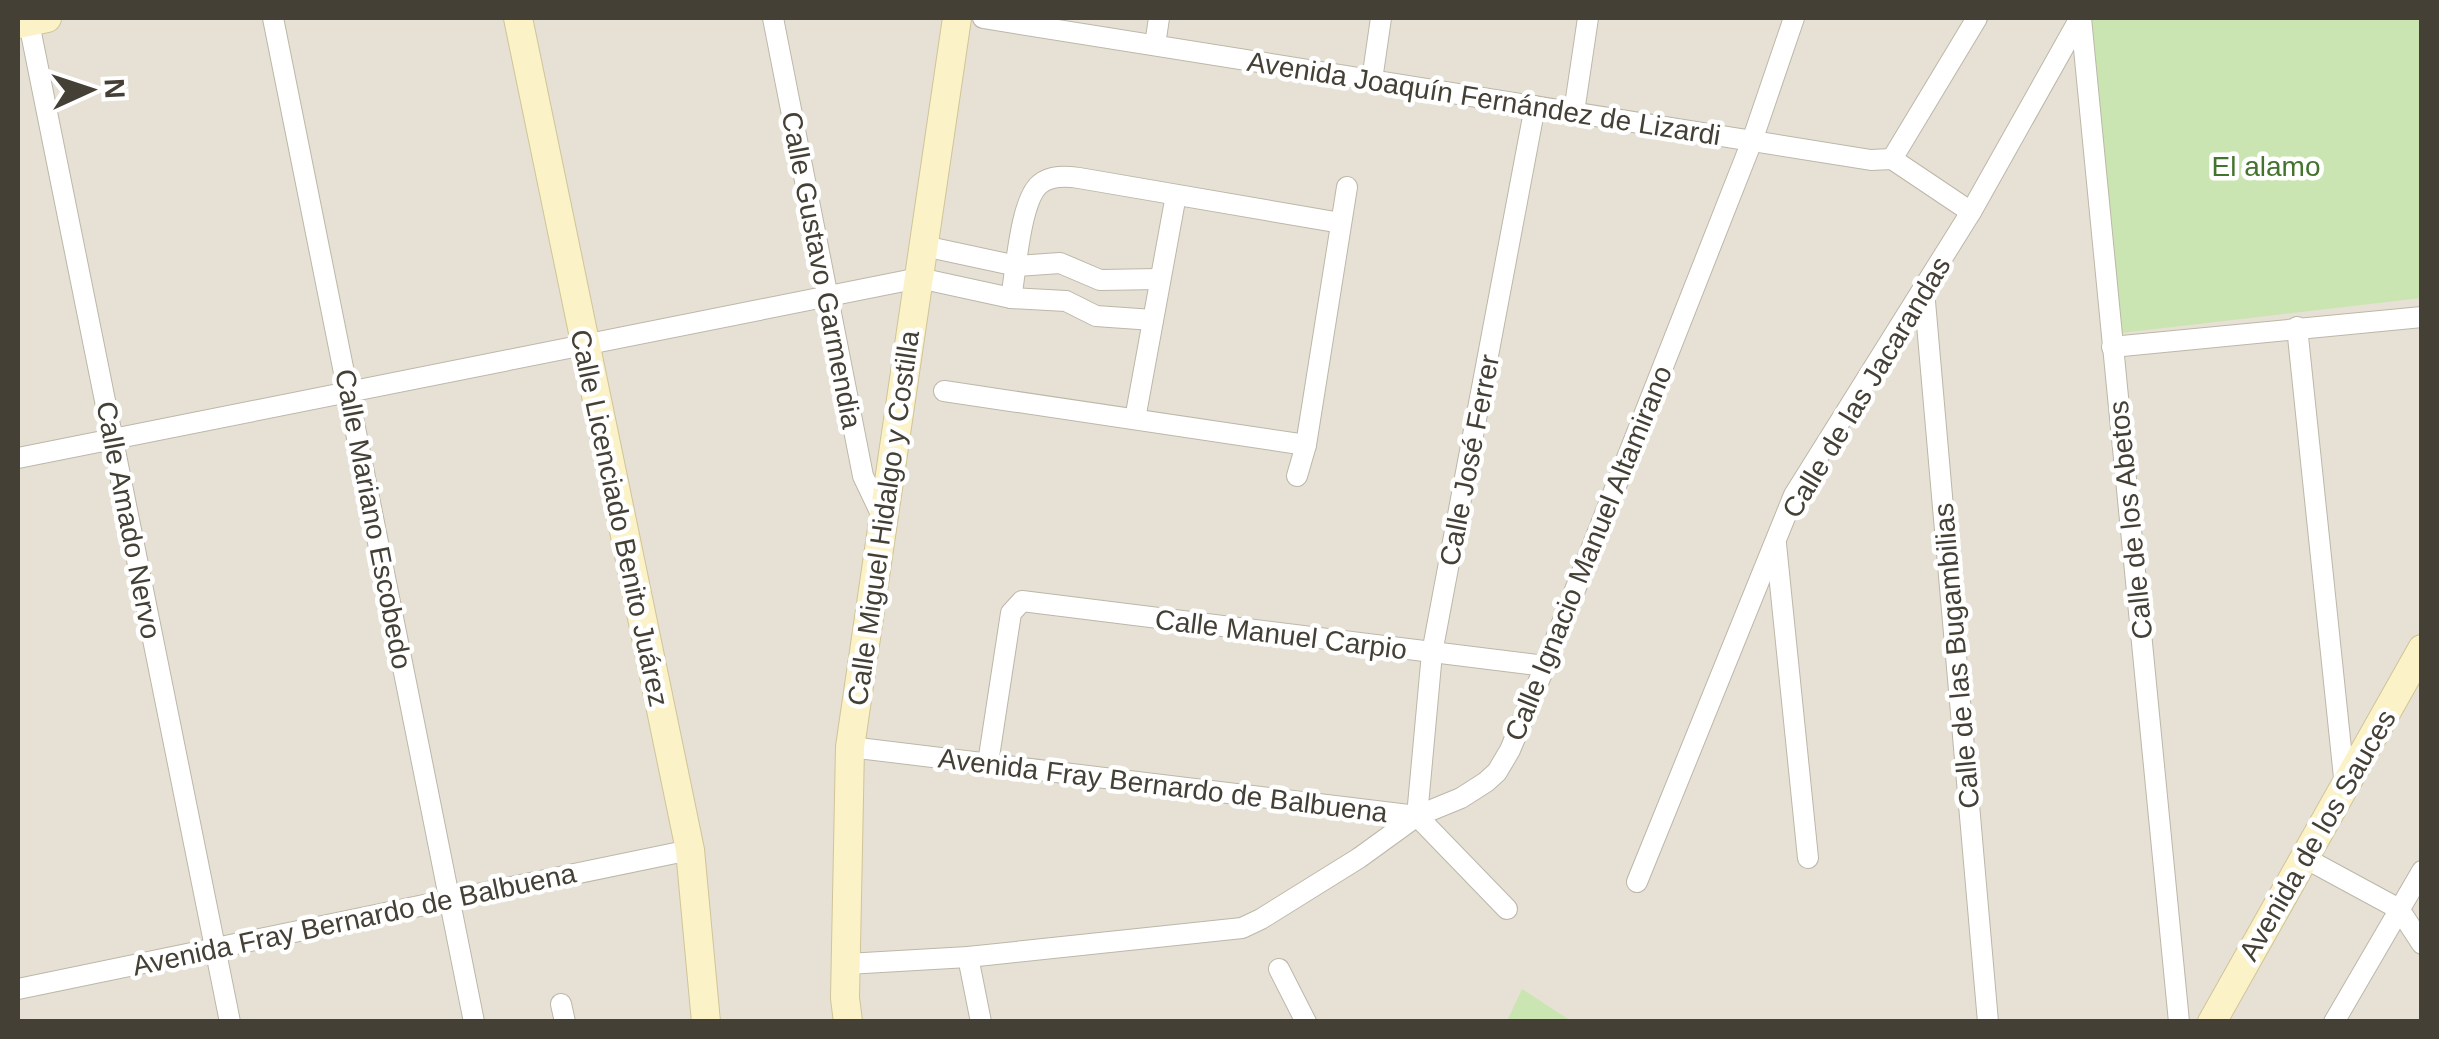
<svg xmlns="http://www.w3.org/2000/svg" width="2439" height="1039" viewBox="0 0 2439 1039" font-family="Helvetica,sans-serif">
  <rect width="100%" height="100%" fill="#f2efe6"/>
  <rect fill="#e6e1d4" x="18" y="18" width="2403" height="1003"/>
  <g fill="#cae5b1">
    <path d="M2098,18H2421V298L2121,333L2092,20Z"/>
    <path d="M1522,989L1571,1021H1507Z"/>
  </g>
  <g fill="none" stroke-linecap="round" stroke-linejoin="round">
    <g stroke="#bdb7a9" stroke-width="22">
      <g id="street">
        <path d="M28,18L230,1022"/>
        <path d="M273,18L474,1022"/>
        <path d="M773,18L863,476L883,518"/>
        <path d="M983,18L1871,160L1892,159L1971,212"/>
        <path d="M2081,18L2179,1022"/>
        <path d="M1155,45L1159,18"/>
        <path d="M1372,80L1381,18"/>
        <path d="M1574,112L1588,18"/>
        <path d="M1892,159L1977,18"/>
        <path d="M924,246L1017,266L1060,263L1100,280L1160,279"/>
        <path d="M1924,290L1988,1022"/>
        <path d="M1011,298C1016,272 1020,200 1040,184C1051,175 1066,176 1079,178L1341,223"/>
        <path d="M2297,327L2345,787"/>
        <path d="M2112,347L2422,317"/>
        <path d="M944,391L1306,445"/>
        <path d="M1135,419L1176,195"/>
        <path d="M18,458L919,278L1011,298L1066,301L1096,316L1153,320"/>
        <path d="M1297,476L1306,445L1347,187"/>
        <path d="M1776,544L1808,858"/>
        <path d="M850,747L1417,816"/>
        <path d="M988,763L1011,613L1022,601L1545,666"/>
        <path d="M1417,816L1432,653L1535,106"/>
        <path d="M1417,816L1507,909"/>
        <path d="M2303,857L2399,909L2422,944"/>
        <path d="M1637,882L1794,495L1971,212L2080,18"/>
        <path d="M968,957L981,1022"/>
        <path d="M847,964L968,957L1242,928L1261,919L1359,858L1417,816L1461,798L1486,782L1497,772L1510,750L1545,666L1752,141L1794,18"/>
        <path d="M1279,969L1306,1022"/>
        <path d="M18,989L690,850"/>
        <path d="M561,1004L565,1022"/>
        <path d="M2334,1022L2422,871"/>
      </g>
    </g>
    <g stroke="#d0c498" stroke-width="30">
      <g id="secondary">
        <path d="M518,18L690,850L706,1022"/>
        <path d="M18,24L47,18"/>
        <path d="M848,1022L845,998L850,747L957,18"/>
        <path d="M2212,1022L2422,649"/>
      </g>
    </g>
    <use href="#street" stroke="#fff" stroke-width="20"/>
    <use href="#secondary" stroke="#fcf2c7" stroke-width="28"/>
  </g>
  <g text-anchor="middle" stroke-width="9" stroke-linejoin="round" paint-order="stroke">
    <g font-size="28" fill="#454036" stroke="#fff">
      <text transform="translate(1484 98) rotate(9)" y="10">Avenida Joaquín Fernández de Lizardi</text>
      <text transform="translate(822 270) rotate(79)" y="10">Calle Gustavo Garmendia</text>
      <text transform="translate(1866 387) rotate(-59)" y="10">Calle de las Jacarandas</text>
      <text transform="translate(1469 460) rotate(-79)" y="10">Calle José Ferrer</text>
      <text transform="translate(620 518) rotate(78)" y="10">Calle Licenciado Benito Juárez</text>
      <text transform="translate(883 518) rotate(-82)" y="10">Calle Miguel Hidalgo y Costilla</text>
      <text transform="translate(374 519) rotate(79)" y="10">Calle Mariano Escobedo</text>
      <text transform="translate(129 520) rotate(79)" y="10">Calle Amado Nervo</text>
      <text transform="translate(2130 520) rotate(-96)" y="10">Calle de los Abetos</text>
      <text transform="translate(1588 553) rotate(-68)" y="10">Calle Ignacio Manuel Altamirano</text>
      <text transform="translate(1281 634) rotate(7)" y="10">Calle Manuel Carpio</text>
      <text transform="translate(1956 656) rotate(-95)" y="10">Calle de las Bugambilias</text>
      <text transform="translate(1163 785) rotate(7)" y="10">Avenida Fray Bernardo de Balbuena</text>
      <text transform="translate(2317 835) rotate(-60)" y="10">Avenida de los Sauces</text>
      <text transform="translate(354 919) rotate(-12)" y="10">Avenida Fray Bernardo de Balbuena</text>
    </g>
    <g font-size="28" fill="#43732c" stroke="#fff">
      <text x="2266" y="176">El alamo</text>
    </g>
  </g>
  <rect width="2439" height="1039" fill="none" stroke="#454036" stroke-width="40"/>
  <g transform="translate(90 90) rotate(87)" stroke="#ffffff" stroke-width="8" paint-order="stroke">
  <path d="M0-8L18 38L0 25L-18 38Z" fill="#454036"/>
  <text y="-15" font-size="28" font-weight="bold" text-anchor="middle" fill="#454036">N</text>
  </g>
</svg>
